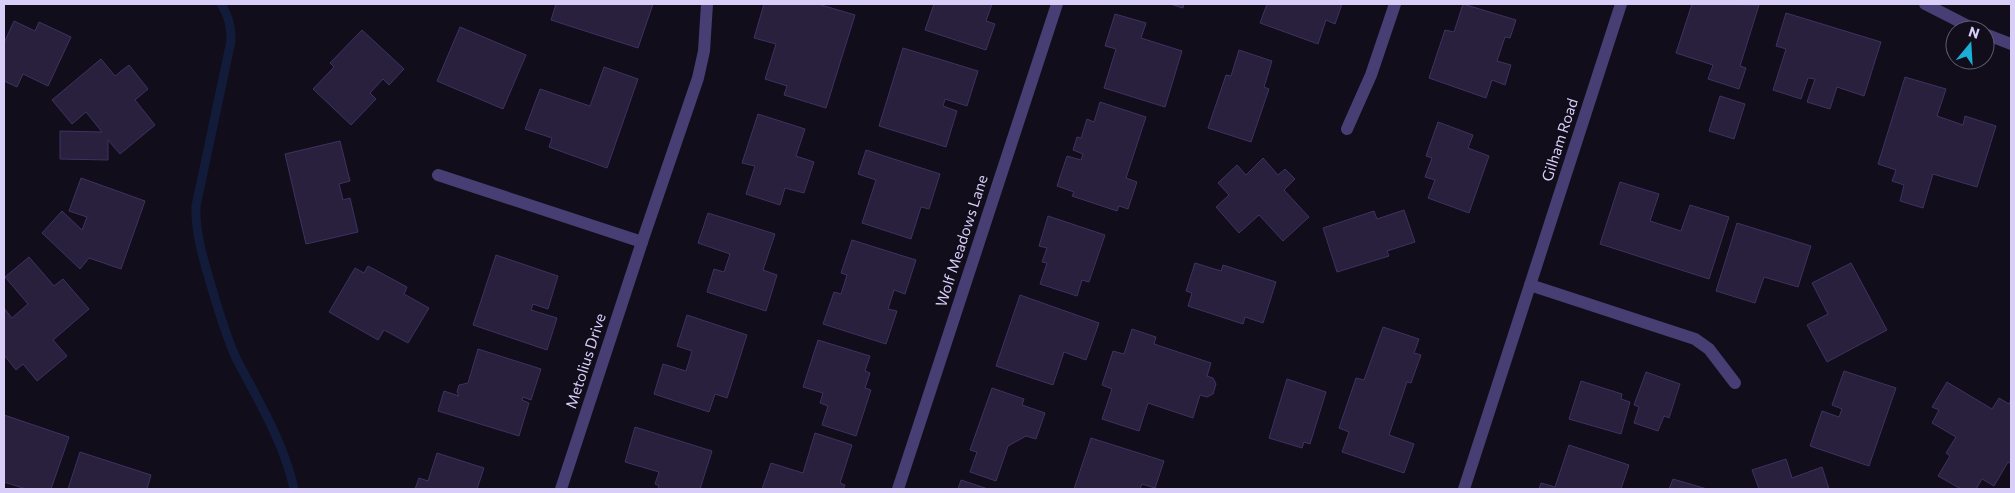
<svg xmlns="http://www.w3.org/2000/svg" width="2015" height="493" viewBox="0 0 2015 493" font-family="Commissioner,sans-serif">
  <rect width="100%" height="100%" fill="#110d1b"/>
  <g fill="none" stroke-linecap="round" stroke-linejoin="round">
    <path stroke="#121c3a" stroke-width="9" d="M221,4C229,17 231,26 231,41L196,206C195,236 205,264 213,292C220,315 227,339 237,360C259,402 284,443 294,489"/>
  </g>
  <g fill="#29203d" stroke="#403162">
    <path d="M556,4H653L638,48L551,20Z"/>
    <path d="M764,4H818L855,15L826,108L784,95L787,86L765,79L776,44L754,38Z"/>
    <path d="M934,4H992L986,21L995,24L986,50L925,30Z"/>
    <path d="M1170,4H1184L1183,8Z"/>
    <path d="M1267,4H1342L1335,24L1326,20L1318,44L1260,23Z"/>
    <path d="M1463,4L1516,20L1510,38L1505,37L1497,61L1511,65L1505,85L1492,80L1486,98L1429,78L1445,30L1454,32Z"/>
    <path d="M1692,4L1759,5L1740,66L1746,68L1739,89L1708,79L1713,65L1676,53Z"/>
    <path d="M1786,13L1881,42L1864,96L1837,87L1830,109L1807,102L1815,79L1808,78L1801,99L1773,90L1786,49L1776,46Z"/>
    <path d="M1115,14L1146,23L1141,38L1182,51L1165,107L1104,88L1116,49L1105,46Z"/>
    <path d="M14,21L35,31L39,22L71,37L48,86L23,74L17,87L4,81V43Z"/>
    <path d="M460,27L526,55L503,109L437,81Z"/>
    <path d="M362,30L404,69L389,85L383,79L370,93L376,99L351,125L313,89L334,67L330,63Z"/>
    <path d="M903,48L978,71L967,106L945,99L943,106L957,111L946,147L879,126Z"/>
    <path d="M1239,50L1272,61L1264,87L1269,89L1251,142L1208,128L1226,75L1231,76Z"/>
    <path d="M101,59L115,76L129,65L148,89L135,100L155,125L120,154L108,140V160L60,159V131L102,132L86,112L72,124L52,100Z"/>
    <path d="M604,67L638,79L607,168L549,147L552,138L525,129L540,89L590,106Z"/>
    <path d="M1905,77L1946,89L1937,116L1963,125L1965,116L1996,126L1977,187L1933,174L1923,208L1900,201L1904,185L1892,181L1896,170L1878,164Z"/>
    <path d="M1720,96L1745,104L1734,139L1709,131Z"/>
    <path d="M1100,102L1146,117L1126,178L1137,182L1128,209L1119,206L1117,211L1072,196L1074,192L1057,186L1067,156L1081,160L1083,154L1073,150L1077,137L1081,138L1087,119L1094,122Z"/>
    <path d="M758,114L805,129L796,156L814,162L804,193L785,188L780,205L746,194L755,166L742,163Z"/>
    <path d="M1438,122L1473,135L1468,148L1489,156L1469,213L1428,198L1435,180L1425,177L1432,158L1426,156Z"/>
    <path d="M340,141L350,181L339,184L343,200L350,198L358,232L306,244L285,154Z"/>
    <path d="M866,150L940,174L929,209L921,207L911,239L862,223L876,180L858,174Z"/>
    <path d="M1263,158L1278,175L1285,169L1295,179L1284,190L1309,217L1283,241L1259,215L1239,233L1216,207L1229,195L1218,183L1237,165L1246,175Z"/>
    <path d="M81,178L145,201L121,269L89,258L80,269L42,233L62,211L82,230L87,217L69,211Z"/>
    <path d="M1620,182L1659,194L1650,221L1681,231L1690,205L1729,217L1709,279L1600,244Z"/>
    <path d="M1404,210L1415,242L1387,251L1389,256L1337,272L1323,228L1374,211L1377,219Z"/>
    <path d="M708,213L775,234L763,270L777,275L766,311L707,292L714,269L724,272L730,254L698,243Z"/>
    <path d="M1048,216L1105,235L1089,282L1082,280L1077,296L1040,284L1047,263L1042,262L1047,248L1039,246Z"/>
    <path d="M1737,223L1811,246L1798,287L1764,277L1755,303L1716,291Z"/>
    <path d="M852,240L916,260L905,294L894,290L888,309L897,311L886,344L823,324L834,292L841,294L847,275L841,273Z"/>
    <path d="M496,255L558,276L548,309L533,304L531,310L557,318L547,350L473,325Z"/>
    <path d="M29,257L54,286L63,279L89,309L53,340L67,356L37,381L23,364L16,370L4,355V308L12,318L28,304L5,277Z"/>
    <path d="M1195,263L1221,271L1223,265L1276,282L1263,323L1245,317L1243,324L1188,306L1192,293L1186,291Z"/>
    <path d="M1851,263L1887,330L1827,362L1807,325L1828,314L1812,283Z"/>
    <path d="M368,266L407,287L404,294L429,308L408,343L384,330L378,340L329,312L355,268L364,273Z"/>
    <path d="M1020,295L1099,323L1086,360L1064,352L1053,385L996,366Z"/>
    <path d="M687,315L747,335L727,398L715,394L709,412L654,394L663,364L686,371L692,351L677,346Z"/>
    <path d="M1383,327L1419,339L1414,353L1421,355L1411,383L1407,382L1389,435L1414,444L1404,473L1342,452L1349,432L1339,428L1356,378L1364,380Z"/>
    <path d="M1132,329L1156,337L1154,344L1211,363L1207,376L1213,378L1216,384L1213,394L1207,397L1200,395L1193,418L1148,403L1139,431L1102,419L1112,389L1102,385L1113,351L1124,354Z"/>
    <path d="M818,340L870,356L865,371L870,373L865,388L871,390L856,436L822,425L828,406L820,403L823,393L803,387Z"/>
    <path d="M478,349L541,369L531,400L523,397L522,400L529,403L519,436L438,411L444,391L459,396L457,392L459,385L468,383Z"/>
    <path d="M1844,371L1896,388L1869,466L1810,446L1822,411L1839,417L1842,409L1832,405Z"/>
    <path d="M1646,372L1680,384L1669,418L1664,416L1658,431L1634,423L1639,407L1634,405Z"/>
    <path d="M1287,379L1326,392L1310,444L1304,442L1302,448L1269,438Z"/>
    <path d="M1581,381L1622,394L1621,399L1630,402L1621,434L1569,419Z"/>
    <path d="M1947,382L1992,409L1999,398L2009,404L2011,400V464L2008,462L1994,486L1982,479L1976,489H1961L1938,476L1950,456L1946,453L1956,437L1932,423L1939,410L1932,407Z"/>
    <path d="M992,388L1024,399L1022,405L1045,413L1036,439L1026,436L1008,446L996,481L970,472L977,452L970,450Z"/>
    <path d="M4,415L69,437L51,489H26L4,482Z"/>
    <path d="M635,427L712,451L700,489H658L659,486L655,484L659,472L625,462Z"/>
    <path d="M815,433L852,445L840,483L845,485L843,489H762L771,463L803,473Z"/>
    <path d="M1091,438L1164,461L1155,488L1142,484L1140,489H1074Z"/>
    <path d="M1569,445L1629,465L1621,489H1539L1541,483L1555,487Z"/>
    <path d="M80,452L151,475L147,489H68Z"/>
    <path d="M437,453L484,468L477,489H415L419,478L428,481Z"/>
    <path d="M1786,459L1792,478L1822,467L1829,489H1759L1752,470Z"/>
    <path d="M1673,479L1707,489H1669Z"/>
    <path d="M961,480L988,489H958Z"/>
  </g>
  <g fill="none" stroke-linecap="round" stroke-linejoin="round">
    <g stroke="#473e74" stroke-width="12">
      <path d="M1925,4L1976,30"/>
      <path d="M1985,34L2011,44"/>
      <path d="M1347,129L1371,75L1395,4"/>
      <path d="M438,175L642,242"/>
      <path d="M1530,285L1695,339L1709,349L1735,383"/>
      <path d="M561,489L642,242L698,78L704,51L707,4"/>
      <path d="M898,489L1057,4"/>
      <path d="M1464,489L1621,4"/>
    </g>
  </g>
  <g text-anchor="middle" stroke-width="4" stroke-linejoin="round" paint-order="stroke">
    <g font-size="15" fill="#d8cef8" stroke="#110d1b">
      <text transform="translate(1560 140) rotate(-72)" y="5">Gilham Road</text>
      <text transform="translate(962 241) rotate(-72)" y="5">Wolf Meadows Lane</text>
      <text transform="translate(586 361) rotate(-72)" y="5">Metolius Drive</text>
    </g>
  </g>
  <rect width="2015" height="493" fill="none" stroke="#d8cef8" stroke-width="10"/>
  <g transform="translate(1970 45) rotate(18)"><circle r="24" fill="#110d1b" stroke="#615a73"/>
  <path d="M0-4L9 19L0 12L-9 19Z" fill="#1daed6"/>
  <text y="-8" font-size="14" font-weight="bold" text-anchor="middle" fill="#d8cef8">N</text>
  </g>
</svg>
